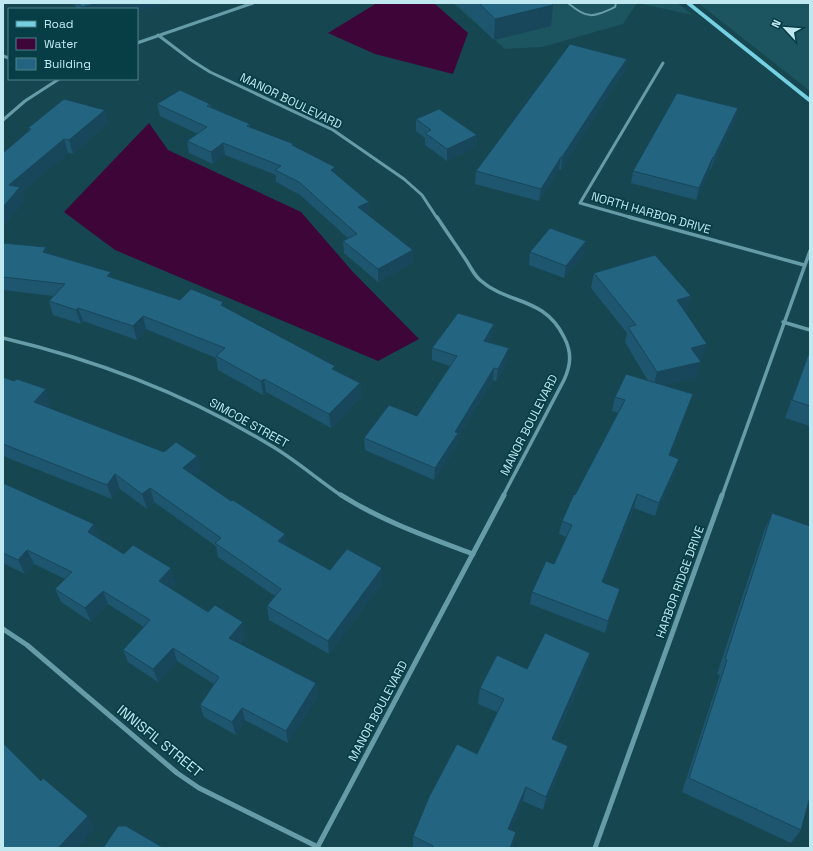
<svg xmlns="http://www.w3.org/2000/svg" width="813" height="851" viewBox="0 0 813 851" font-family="'Space Grotesk',sans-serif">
  <rect width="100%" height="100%" fill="#164750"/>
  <g fill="#1c545f">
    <path d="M453,3H677L693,15L637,3L623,24L542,47L505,49Z"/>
    <path d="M698,3H810V91Z"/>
  </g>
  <g fill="#3e0539">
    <path d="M377,3H434L468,33L453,74L375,54L328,33Z"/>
    <path d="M149,123L168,150L301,212L353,272L419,339L378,361L115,250L64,212Z"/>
  </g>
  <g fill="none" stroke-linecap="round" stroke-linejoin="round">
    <path stroke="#669ca7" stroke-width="2" d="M568,3C588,20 593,17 615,7L616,3"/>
    <g stroke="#669ca7" stroke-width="3">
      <path d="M158,35L191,60L210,72L333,130L404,179L422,195L437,218"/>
      <path d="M137,43L253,3"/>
      <path d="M3,56L9,58"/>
      <path d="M3,120L25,101L59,79"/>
      <path d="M633,218L580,203L663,63"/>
    </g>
    <g stroke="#669ca7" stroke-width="3.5">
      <path d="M437,217C446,231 456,245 466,260C470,266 474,275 480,280C508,305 544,296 564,337C572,352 571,365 564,380L503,496"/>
      <path d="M629,217L804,265"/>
      <path d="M783,322L810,330"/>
      <path d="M3,338C96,360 188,395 270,445C296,460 318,480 342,496"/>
      <path d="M722,496L810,251"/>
    </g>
    <g stroke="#669ca7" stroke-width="5">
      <path d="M341,495C382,521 428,537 473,554"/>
      <path d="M3,629L27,645L177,773L199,788L318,847"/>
      <path d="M317,848L504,495"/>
      <path d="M595,848L722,495"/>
    </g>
    <path fill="#75d0e2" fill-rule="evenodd" d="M685,3H691L810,98V103Z"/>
  </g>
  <g fill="#1e566f">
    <path d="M74,3H172L137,11V9H77Z"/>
    <path d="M456,3H551L553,5L551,26L494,40Z"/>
    <path d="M627,59L625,70L611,91L561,170L559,169L539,201L475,184L476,171Z"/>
    <path d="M157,104H210L211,107L250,124V127L294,147L335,174L369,202V215H368L413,263L378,282L344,253L343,241L348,238L300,195L276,182V175L225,155L213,164L189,153L187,141L198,134L160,116Z"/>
    <path d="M738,108L735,120L711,169H710L696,200L631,183L633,171Z"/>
    <path d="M105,110L108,123L73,154L68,153L22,192L24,201L10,218L3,228V153L29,132L28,128Z"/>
    <path d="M416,119L477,135L476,147L447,161L425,145V138L416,131Z"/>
    <path d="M3,243L48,253L111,272L112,278L180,300L224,307L335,370L360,383L361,397L331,428L266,392L263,395L218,370L216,358L146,329L137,340L83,321L81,324L53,315L49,301L53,296L3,290Z"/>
    <path d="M530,252L584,254L564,278L529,265Z"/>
    <path d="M594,273L691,296L687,311L685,312L702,359L699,360L701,362L696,378L663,385L688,408L670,456L675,473L655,516L634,508L603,583L616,602L605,633L530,604L532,592L554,564L566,537L559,534L562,521L618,413L612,411L615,397L648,381L625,342L627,333L591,288Z"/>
    <path d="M493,336L489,342L508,361L496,381L493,380L458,438L457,445L434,480L365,450L364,438L417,416L450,366L432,360V348Z"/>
    <path d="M810,349V426L785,418Z"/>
    <path d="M3,377L51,404L48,408L164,452L197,456L200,471L194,476L231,501L285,534L287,546L330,570L383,582L329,654L269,620L267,606L275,596L218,557L216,546L154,502L147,509L120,489L112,499L3,456Z"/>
    <path d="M3,483L94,524L99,538V539L124,554L176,582L170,588L246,635L239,644L316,683L318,696L288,743L245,720L236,735L204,717L200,705L214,684L177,661L158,682L128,662L123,650L144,627L108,604L91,622L61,602L55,589L65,579L34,564L25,574L3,563Z"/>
    <path d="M772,513L801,830L791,843L682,792L720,675L717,674L764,531Z"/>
    <path d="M527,669H586L555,740L568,746L564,760L543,810L523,801L510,830L516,832L512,848H413V836L477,754L497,712L478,704L480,688Z"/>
  </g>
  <g fill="#18465a">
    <path d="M100,3H172L137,11V9H82L81,7Z"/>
    <path d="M553,5L551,26L494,40L495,19Z"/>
    <path d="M627,59L625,70L611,91L561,170L562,157L613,79Z"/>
    <path d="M738,108L735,120L711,169L714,157Z"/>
    <path d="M105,110L108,123L73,154L69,140Z"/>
    <path d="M477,135L476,147L447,161V149Z"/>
    <path d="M64,139L68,153L22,192L24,201L10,218L3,228V207L9,185Z"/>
    <path d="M223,143L225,155L213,164L211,152Z"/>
    <path d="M561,157L559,169L539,201L541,189Z"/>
    <path d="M713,157L710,169L696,200L699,188Z"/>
    <path d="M335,167V180L331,170Z"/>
    <path d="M369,202V215L358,219V207Z"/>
    <path d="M586,241L584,254L564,278L566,266Z"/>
    <path d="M46,247L50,261L43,252Z"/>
    <path d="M413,250V263L378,282V269Z"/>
    <path d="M111,272L115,286L107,276Z"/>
    <path d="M691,296L687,311L673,316L677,300Z"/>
    <path d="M223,302L226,316L221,305Z"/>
    <path d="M78,308L83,321L81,324L76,310Z"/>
    <path d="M143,316L146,329L137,340L133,326Z"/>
    <path d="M494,324L493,336L483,353L484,341Z"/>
    <path d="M707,344L702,359L687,363L691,348Z"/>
    <path d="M509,348L508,361L496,381L498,369Z"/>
    <path d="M701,362L696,378L653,388L657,372Z"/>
    <path d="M494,368L493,380L458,438L457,445L434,480L435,468L455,432Z"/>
    <path d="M264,379L266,392L263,395L261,381Z"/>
    <path d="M360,383L361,397L331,428L329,414Z"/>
    <path d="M46,389L51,404L40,417L34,402Z"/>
    <path d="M693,394L688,408L665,469L669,455Z"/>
    <path d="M197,456L200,471L187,483L183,468Z"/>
    <path d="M679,459L675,473L655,516L659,503Z"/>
    <path d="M115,474L120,489L112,499L107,485Z"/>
    <path d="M150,488L154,502L147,509L142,494Z"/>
    <path d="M637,494L634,508L598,595L602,582Z"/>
    <path d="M94,524L99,538L93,545L88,532Z"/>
    <path d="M285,534L288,548L278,541Z"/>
    <path d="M27,550L34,564L25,574L18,560Z"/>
    <path d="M171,568L176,582L164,595L159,581Z"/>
    <path d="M382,568L383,582L329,654L328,641Z"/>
    <path d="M620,589L616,602L605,633L608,621Z"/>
    <path d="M103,591L108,604L91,622L85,608Z"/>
    <path d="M243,622L246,635L232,651L229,638Z"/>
    <path d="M173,648L177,661L158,682L153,669Z"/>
    <path d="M590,653L586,669L549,753L552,739Z"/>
    <path d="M316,683L318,696L288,743L286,731Z"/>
    <path d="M242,708L245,720L236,735L232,722Z"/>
    <path d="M568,746L564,760L543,810L546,797Z"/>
    <path d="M526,787L523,801L505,842L508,829Z"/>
    <path d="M88,816L95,828L77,848H58Z"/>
    <path d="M516,832L512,848H510Z"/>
  </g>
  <g fill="#236481" stroke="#18465a">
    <path d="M79,3H100L81,7Z"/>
    <path d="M479,3H551L553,5L495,19Z"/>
    <path d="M570,44L627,59L613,79L562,157H561L541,189L476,171Z"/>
    <path d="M180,90L210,104L207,106L250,124L247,126L294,144L292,145L335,167L331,170L369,202L358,207L413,250L378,269L343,241L357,234L299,182L275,170L281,166L223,143L211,152L187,141L207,127L157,104Z"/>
    <path d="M677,93L738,108L714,157H713L699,188L633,171Z"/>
    <path d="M64,99L105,110L69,140L64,139L9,185L20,187L3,207V153L31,129L28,128Z"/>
    <path d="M439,109L477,135L447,149L425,133L431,130L416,119Z"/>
    <path d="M550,228L586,241L566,266L530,252Z"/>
    <path d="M3,243L46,247L43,252L111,272L107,276L180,300L191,289L223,302L221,305L335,366L332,369L360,383L329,414L264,379L261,381L216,356L225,348L143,316L133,326L78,308L76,310L49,301L65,284L3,277Z"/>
    <path d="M655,255L691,296L677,300L707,344L691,348L701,362L657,372L628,327L636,325L594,273Z"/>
    <path d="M458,313L494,324L484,341L509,348L498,369L494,368L455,432L458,433L435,468L364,438L389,405L417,416L457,356L432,348Z"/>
    <path d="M810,350V406L792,400Z"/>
    <path d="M626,374L693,394L669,455L679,459L659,503L637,494L602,582L620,589L608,621L532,592L546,561L554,564L572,525L562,521L574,494L575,495L625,400L615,397Z"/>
    <path d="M3,377L14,381L17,379L46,389L34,402L164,452L176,442L197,456L183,468L231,501L233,500L285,534L278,541L330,570L347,549L382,568L328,641L267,606L281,589L215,543L221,538L150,488L142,494L115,474L107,485L3,444Z"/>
    <path d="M3,483L94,524L88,532L124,554L133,545L171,568L159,581L208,612L215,605L243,622L229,638L316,683L286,731L242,708L232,722L200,705L219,677L173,648L153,669L123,650L150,620L103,591L85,608L55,589L72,572L27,550L18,560L3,553Z"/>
    <path d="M772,513L810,526V797L801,830L689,778L727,660L725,659Z"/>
    <path d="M545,633L590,653L552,739L568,746L546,797L526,787L508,829L516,832L510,848H432L433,846L413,836L429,797L457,744L477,754L504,699L480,688L497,655L527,669Z"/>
    <path d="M3,743L41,781L43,778L88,816L58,848H3Z"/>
    <path d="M118,826H126L162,847V848H103Z"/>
  </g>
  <g text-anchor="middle" stroke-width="3.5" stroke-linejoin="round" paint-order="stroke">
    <g font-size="12" fill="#bfe8f1" stroke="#073d45">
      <text transform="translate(291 101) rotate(26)" y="4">MANOR BOULEVARD</text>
      <text transform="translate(651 213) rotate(16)" y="4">NORTH HARBOR DRIVE</text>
      <text transform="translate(249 423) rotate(29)" y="4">SIMCOE STREET</text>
      <text transform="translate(529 425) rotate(-63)" y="4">MANOR BOULEVARD</text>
      <text transform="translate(680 582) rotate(-70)" y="4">HARBOR RIDGE DRIVE</text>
      <text transform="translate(378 711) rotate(-62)" y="4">MANOR BOULEVARD</text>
    </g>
    <g font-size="14" fill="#bfe8f1" stroke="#073d45">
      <text transform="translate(160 741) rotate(39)" y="5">INNISFIL STREET</text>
    </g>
  </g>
  <rect width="813" height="851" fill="none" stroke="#bfe8f1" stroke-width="8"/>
  <rect x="8" y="8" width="130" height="72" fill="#073d45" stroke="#51818a"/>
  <rect x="16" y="21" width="20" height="6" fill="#75d0e2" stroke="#51818a"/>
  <text x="44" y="28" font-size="12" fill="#bfe8f1">Road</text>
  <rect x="16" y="38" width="20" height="12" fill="#3e0539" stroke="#51818a"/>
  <text x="44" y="48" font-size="12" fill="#bfe8f1">Water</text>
  <rect x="16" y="58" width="20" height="12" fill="#236481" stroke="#51818a"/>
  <text x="44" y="68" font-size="12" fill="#bfe8f1">Building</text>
  <g transform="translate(785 28) rotate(296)" stroke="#073d45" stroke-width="3" paint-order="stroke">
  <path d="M0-3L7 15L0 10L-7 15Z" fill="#bfe8f1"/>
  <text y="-6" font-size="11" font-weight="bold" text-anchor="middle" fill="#bfe8f1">N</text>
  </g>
</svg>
